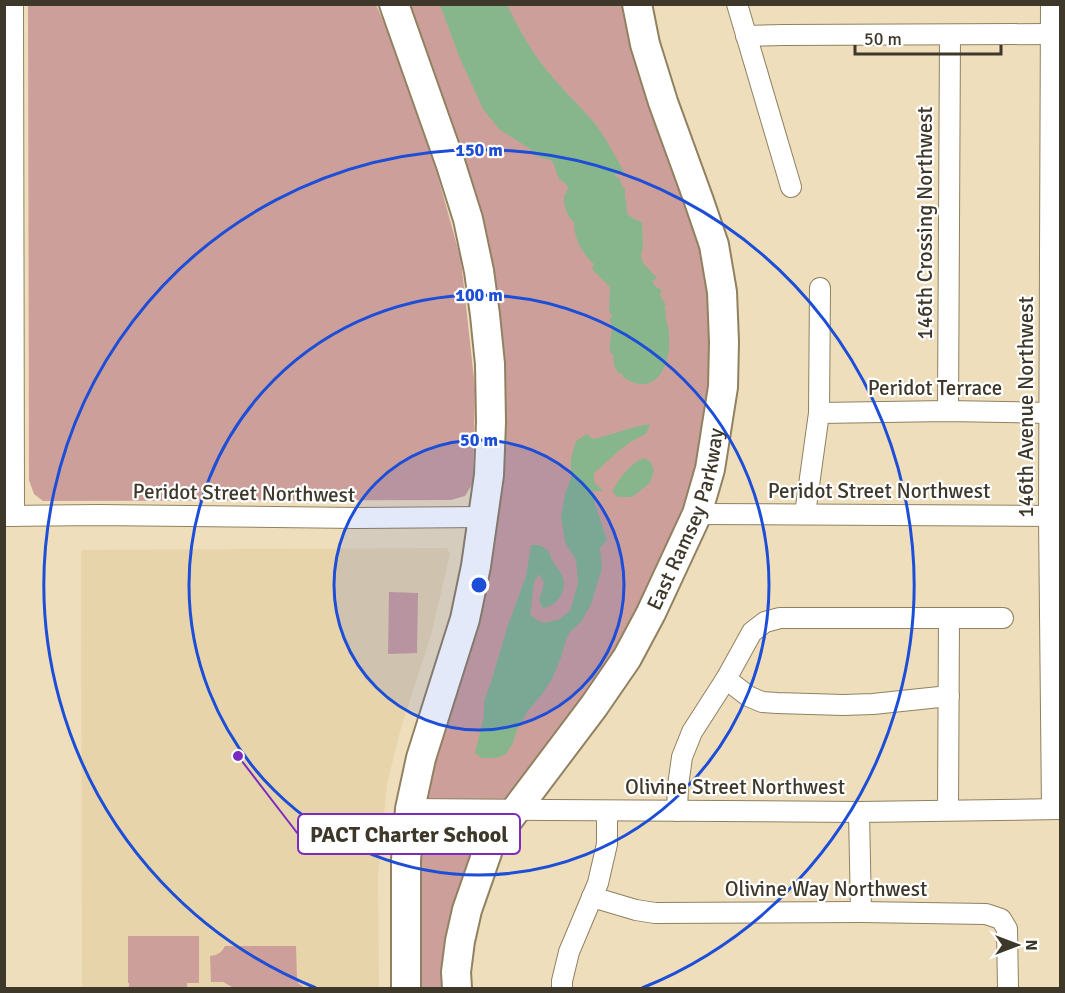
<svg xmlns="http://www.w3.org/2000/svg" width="1065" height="993" viewBox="0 0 1065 993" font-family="Signika,sans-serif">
  <rect width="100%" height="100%" fill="#eedebb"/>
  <path fill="#e7d4aa" d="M447,548L450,554L431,635L401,728L387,784L378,877L379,988H82L81,550Z"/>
  <g fill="#cd9f9a">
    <path d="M28,5H376L393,42L431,151L461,260L475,388L473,483L465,496L451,500L43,501L34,494L29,480Z"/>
    <path d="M403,5H628L699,229L716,343L701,470L637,620L520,791L450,988H416L417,846L497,385Z"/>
    <path d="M389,592L418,593L417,653L388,654Z"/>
    <path d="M128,936H199V983H187V988H129V983H128Z"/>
    <path d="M225,946H296L297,979L298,983L305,988H234L223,982H211L210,956C218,955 221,953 225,946Z"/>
  </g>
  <g fill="#88b68c">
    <path d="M440,5H507C519,29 531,51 548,72C562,89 578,104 592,120C605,136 614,154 624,172L615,174L616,177L619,178L622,186L625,189V200L627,202C624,215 631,218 642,222L643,245L641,256L643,263L657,278L652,281L656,287L662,290L660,295L666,305L664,309L666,310C664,319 669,325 669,334C672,363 657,400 623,377L622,373L619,374L614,366L613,355L610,352V342L612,330L611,328V322L609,320L612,317L609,310L610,287L592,269L594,264C582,254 574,238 574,222C566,216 564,205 564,196C572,186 566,184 559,179L553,162L550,160L536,156L530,149L499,129L483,109L459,56Z"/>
    <path d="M650,424L646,434C624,443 612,458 594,473V482L603,491H593L595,504L607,540L600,548L602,568L591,604L581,622L569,633L565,643L561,657L553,677L543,693L527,712L517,730L513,743L506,754L496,758H482L475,753L484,716V701L491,682L508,625L526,576L531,545H539L548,550C550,554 551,559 554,563C556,567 560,571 562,575C568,590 558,606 543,608L539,601L544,583L539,574L534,582L530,615L542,623L558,620L570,611L578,583L576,560L565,542L561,517L565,494L571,478V458L576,441L587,434L593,439C612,435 630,427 650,424Z"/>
    <path d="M643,458L650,461L654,470L650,483L632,497H618L612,492C619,478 629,465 643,458Z"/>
  </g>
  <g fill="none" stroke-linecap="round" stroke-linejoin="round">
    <g stroke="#908161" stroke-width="22">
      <g id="street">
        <path d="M13,4L14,516"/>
        <path d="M737,4L791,187"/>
        <path d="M1051,4L1049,516L1052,809"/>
        <path d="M746,36L784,35L1051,34"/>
        <path d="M948,411L950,35"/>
        <path d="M819,413L948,411L1050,413"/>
        <path d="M697,514L1060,516"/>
        <path d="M805,514L819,413L820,288"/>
        <path d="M4,516L98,515L357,518L484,517"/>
        <path d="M726,679L748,696L762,702L777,703L843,705L873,704L949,696"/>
        <path d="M410,809L859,812L1060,809"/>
        <path d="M948,810L949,618"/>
        <path d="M677,811L678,786L682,757L692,732L726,679L752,632L765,622L780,618H1003"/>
        <path d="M859,812L861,912"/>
        <path d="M592,897L636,910L655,913L861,912L986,914L1001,919L1007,929L1008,988"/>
        <path d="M562,988V981L569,952L598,883L607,844V811"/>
      </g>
    </g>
    <g stroke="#908161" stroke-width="32">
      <g id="secondary">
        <path d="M394,4L451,165L468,219L479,271L485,315L490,364L491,422L489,475L476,566L465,619L421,758L410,809L406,860V988"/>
        <path id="s1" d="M457,988L456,972L460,941L467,910L490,844L594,706L627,658L651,613L697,514L710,469L723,387L724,342L722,292L714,245L699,201L663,102L645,44L637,4"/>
      </g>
    </g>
    <use href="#street" stroke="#fff" stroke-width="20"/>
    <use href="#secondary" stroke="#fff" stroke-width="28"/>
  </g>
  <circle cx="479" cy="585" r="145" fill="#1d4ed8" fill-opacity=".12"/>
  <g fill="none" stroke="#1d4ed8" stroke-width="3">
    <circle cx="479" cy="585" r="145"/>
    <circle cx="479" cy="585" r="290"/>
    <path d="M316 988A435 435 0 1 1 642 988"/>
  </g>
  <g text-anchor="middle" stroke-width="4.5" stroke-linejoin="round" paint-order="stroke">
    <g font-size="21" fill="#3e382a" stroke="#fff">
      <text transform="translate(925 223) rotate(-90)" y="7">146th Crossing Northwest</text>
      <text x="935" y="395">Peridot Terrace</text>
      <text transform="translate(1026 407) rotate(-90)" y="7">146th Avenue Northwest</text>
      <text x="879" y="498">Peridot Street Northwest</text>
      <text transform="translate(244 493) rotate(1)" y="7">Peridot Street Northwest</text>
      <text dy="7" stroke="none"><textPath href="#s1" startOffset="532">East Ramsey Parkway</textPath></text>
      <text x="735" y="794">Olivine Street Northwest</text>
      <text x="826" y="896">Olivine Way Northwest</text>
    </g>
  </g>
  <circle cx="479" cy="585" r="9" fill="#1d4ed8" stroke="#fff" stroke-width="3"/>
  <g font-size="18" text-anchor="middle" font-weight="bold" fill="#1d4ed8" stroke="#fff" stroke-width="4.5" stroke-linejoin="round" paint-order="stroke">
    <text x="479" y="156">150 m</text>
    <text x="479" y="301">100 m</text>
    <text x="479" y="446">50 m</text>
  </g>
  <path fill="none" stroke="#7b2cbf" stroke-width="2" d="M238 756L298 834"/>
  <circle fill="#7b2cbf" stroke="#fff" stroke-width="2" cx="238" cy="756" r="6"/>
  <rect fill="#fff" stroke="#7b2cbf" stroke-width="2" x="298" y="814" width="222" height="40" rx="6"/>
  <g font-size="22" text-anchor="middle" font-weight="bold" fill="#3e382a">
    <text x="409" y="842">PACT Charter School</text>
  </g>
  <rect width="1065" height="993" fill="none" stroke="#3e382a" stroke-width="12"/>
  <g transform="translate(1017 945) rotate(90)" stroke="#ffffff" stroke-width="4.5" paint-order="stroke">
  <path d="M0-4.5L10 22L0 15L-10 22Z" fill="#3e382a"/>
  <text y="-9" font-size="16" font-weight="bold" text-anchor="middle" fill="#3e382a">N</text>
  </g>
  <path d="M855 45v9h146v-9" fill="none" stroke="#3e382a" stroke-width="3"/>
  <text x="864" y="45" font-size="18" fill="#3e382a" stroke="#ffffff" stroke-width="4.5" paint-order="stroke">50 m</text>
</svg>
